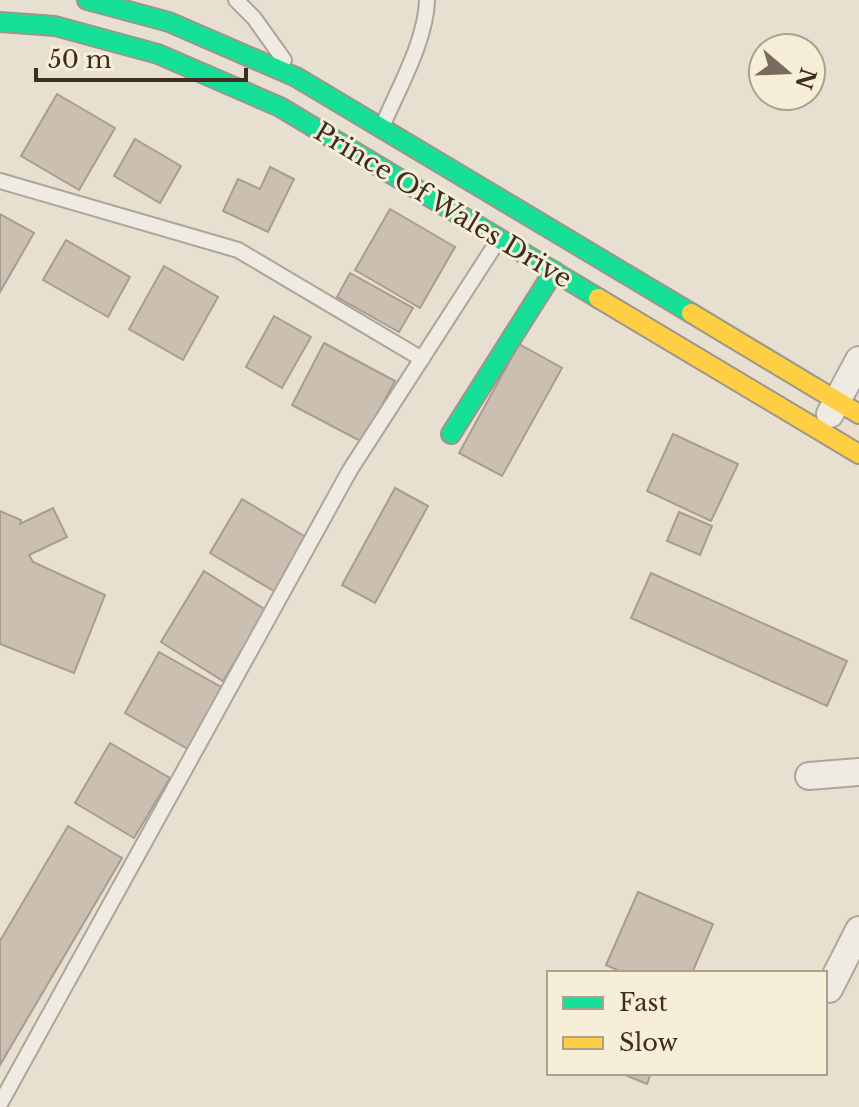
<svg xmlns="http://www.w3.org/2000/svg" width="859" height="1107" viewBox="0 0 859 1107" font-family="'Libre Baskerville',serif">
  <rect width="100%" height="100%" fill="#e7e0d1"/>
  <g fill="#cbbfb2" stroke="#a89c90" stroke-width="2">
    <path d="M57,94L115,128L79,190L21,156Z"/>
    <path d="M135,139L181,166L160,203L114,176Z"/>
    <path d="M270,167L294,179L268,232L223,211L238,179L260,189Z"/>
    <path d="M390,209L455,247L420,308L355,270Z"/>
    <path d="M0,214L34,233L0,292Z"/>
    <path d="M66,240L130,277L108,317L43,280Z"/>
    <path d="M164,266L218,297L183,360L129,329Z"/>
    <path d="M350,273L413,308L399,332L337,297Z"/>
    <path d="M274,316L311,337L282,388L246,367Z"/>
    <path d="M324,343L395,381L362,442L292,405Z"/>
    <path d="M519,344L562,368L502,476L459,453Z"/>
    <path d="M673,434L738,464L711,521L647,491Z"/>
    <path d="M395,488L428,506L375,603L342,585Z"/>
    <path d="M242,499L309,539L277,593L210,553Z"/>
    <path d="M53,508L67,537L29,555L33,562L105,595L74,673L0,644V511L21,520L20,524Z"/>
    <path d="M679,512L712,526L700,555L667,541Z"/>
    <path d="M204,571L266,610L223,681L161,642Z"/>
    <path d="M651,573L847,661L827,706L631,618Z"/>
    <path d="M159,652L228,691L193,752L125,713Z"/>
    <path d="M110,743L170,778L134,838L75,803Z"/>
    <path d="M68,826L122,858L0,1065V941Z"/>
    <path d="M638,892L713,924L692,973H624L606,965Z"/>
    <path d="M620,1073H651L647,1084Z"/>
  </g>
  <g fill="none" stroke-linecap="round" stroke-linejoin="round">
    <g stroke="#ada599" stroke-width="18">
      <g id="lane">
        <path d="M236,0L254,18L284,60"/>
        <path d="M382,127C398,89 426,41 427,0"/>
        <path d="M0,181L238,250L422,359"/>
        <path d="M0,1104L350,470L499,239"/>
      </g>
    </g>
    <g stroke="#ada599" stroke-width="30">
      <g id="street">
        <path d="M830,414L859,360"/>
        <path d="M809,776L859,772"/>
        <path d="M829,989L859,930"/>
      </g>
    </g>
    <g stroke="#9c958a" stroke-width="22">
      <g id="fast">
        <path d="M87,0L169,22L296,77L691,313"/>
        <path d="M0,22L55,26L158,54L280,107L598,298"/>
        <path d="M451,434L554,271"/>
      </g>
    </g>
    <g stroke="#9c958a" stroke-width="22">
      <g id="slow">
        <path d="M598,298L859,454"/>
        <path d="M691,313L859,414"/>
      </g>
    </g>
    <use href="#lane" stroke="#efebe3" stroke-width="14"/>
    <use href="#street" stroke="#efebe3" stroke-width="26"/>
    <use href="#fast" stroke="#16e098" stroke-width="18"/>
    <use href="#slow" stroke="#ffcf43" stroke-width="18"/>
  </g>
  <g text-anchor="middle" stroke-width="6" stroke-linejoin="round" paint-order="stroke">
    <g font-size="26" fill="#3d2e20" stroke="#f7eed8">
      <text transform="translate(443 205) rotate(31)" y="9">Prince Of Wales Drive</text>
    </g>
  </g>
  <rect x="547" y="971" width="280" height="104" fill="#f7eed8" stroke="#ada18e" stroke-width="2"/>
  <rect x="563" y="997" width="40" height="12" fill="#16e098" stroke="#ada18e" stroke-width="2"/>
  <text x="619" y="1011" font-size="24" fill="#3d2e20">Fast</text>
  <rect x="563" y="1037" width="40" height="12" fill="#ffcf43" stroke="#ada18e" stroke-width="2"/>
  <text x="619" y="1051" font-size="24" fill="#3d2e20">Slow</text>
  <g transform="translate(787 72) rotate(109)"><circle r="38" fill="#f7eed8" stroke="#ada18e" stroke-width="2"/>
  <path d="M0-6L14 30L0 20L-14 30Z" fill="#786c5e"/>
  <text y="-12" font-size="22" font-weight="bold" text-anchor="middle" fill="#3d2e20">N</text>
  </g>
  <path d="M36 68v12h210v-12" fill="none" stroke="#3d2e20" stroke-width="4"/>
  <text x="48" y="68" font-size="24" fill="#3d2e20" stroke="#f7eed8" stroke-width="6" paint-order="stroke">50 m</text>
</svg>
